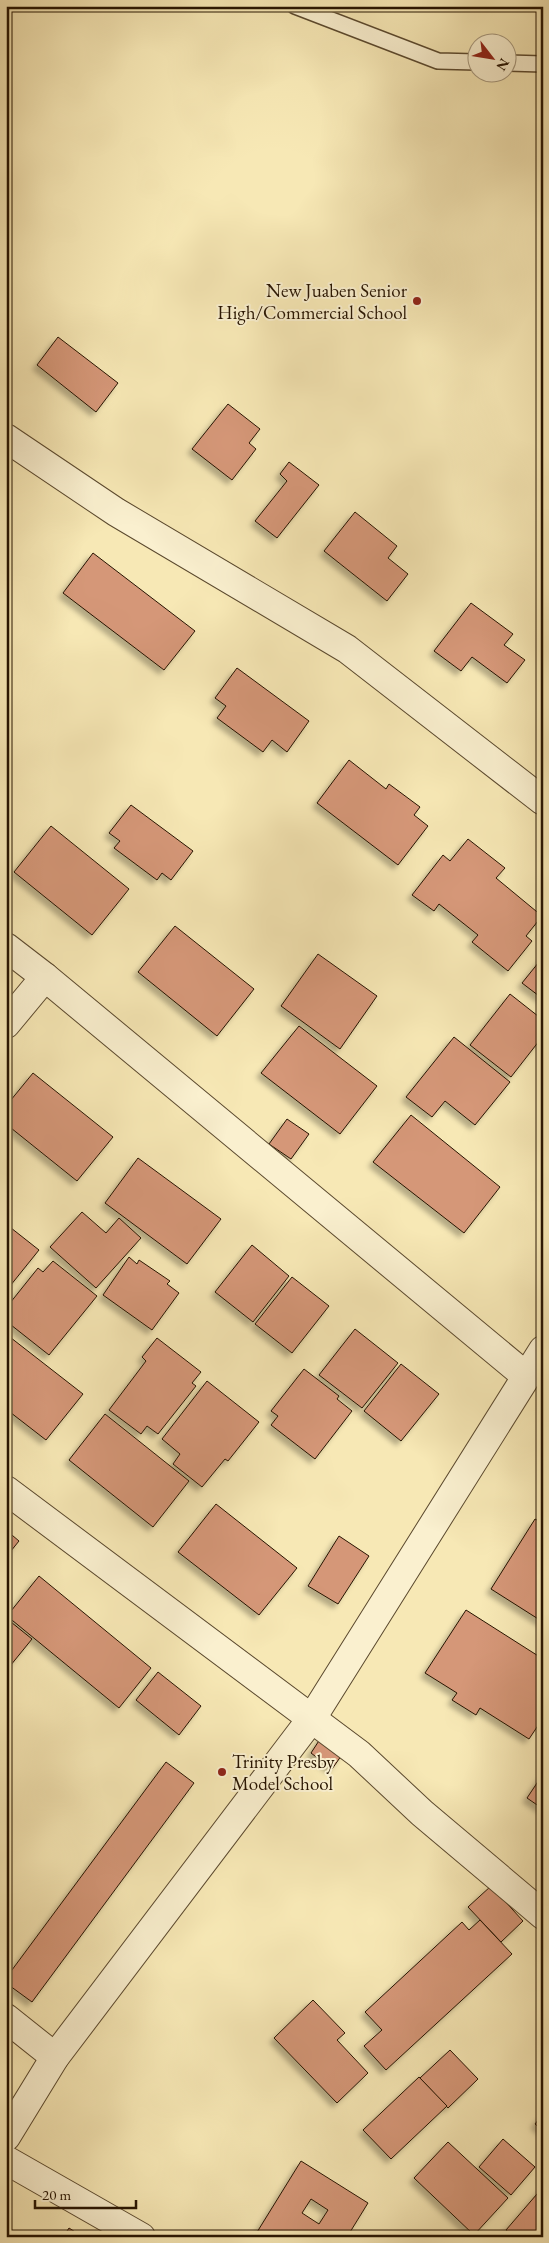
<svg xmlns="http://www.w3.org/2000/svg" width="549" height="2243" viewBox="0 0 549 2243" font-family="'EB Garamond',serif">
  <defs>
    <filter id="shadow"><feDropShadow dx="-4.5" dy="4.5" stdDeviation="2.5" flood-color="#0004"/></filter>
  </defs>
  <rect width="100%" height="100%" fill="#f7e8b5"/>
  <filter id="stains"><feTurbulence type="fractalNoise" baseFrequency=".004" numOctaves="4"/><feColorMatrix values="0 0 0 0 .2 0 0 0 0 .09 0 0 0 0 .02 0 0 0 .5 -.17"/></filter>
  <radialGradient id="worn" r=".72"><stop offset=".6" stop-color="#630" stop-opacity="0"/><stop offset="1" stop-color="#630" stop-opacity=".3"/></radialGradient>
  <g fill="#d59778" stroke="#271401" fill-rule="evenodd" filter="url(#shadow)">
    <path d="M58,337L118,383L96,412L37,365Z"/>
    <path d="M228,404L260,429L249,443L256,449L232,480L192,449Z"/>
    <path d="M289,462L319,485L277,538L255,521L287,481L280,474Z"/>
    <path d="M355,512L397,546L388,558L408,574L387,601L324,551Z"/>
    <path d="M93,553L195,631L164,670L63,593Z"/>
    <path d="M471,603L513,634L504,645L525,660L507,683L472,657L461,671L434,651Z"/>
    <path d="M237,668L309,721L287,752L272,740L263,752L217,718L226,706L215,698Z"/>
    <path d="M349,760L386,789L389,784L420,807L414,815L428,826L398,865L317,803Z"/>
    <path d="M131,805L193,851L171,880L162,873L157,880L114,848L120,841L109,833Z"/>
    <path d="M51,826L129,889L92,935L14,872Z"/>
    <path d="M468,839L505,868L496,878L542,916L526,936L532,941L508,971L472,942L478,935L439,904L434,911L412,895L443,855L450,861Z"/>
    <path d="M175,926L254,989L217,1036L138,972Z"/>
    <path d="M318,954L377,996L340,1049L281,1006Z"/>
    <path d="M543,957V999L522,983Z"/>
    <path d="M510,994L543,1020V1036L511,1077L470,1045Z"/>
    <path d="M299,1026L377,1086L340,1134L261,1073Z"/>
    <path d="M454,1037L510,1082L475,1125L445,1101L432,1117L406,1097Z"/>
    <path d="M33,1073L113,1137L77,1181L6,1124V1106Z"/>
    <path d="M411,1115L500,1187L464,1233L373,1162Z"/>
    <path d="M287,1119L309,1134L291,1159L269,1144Z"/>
    <path d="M138,1158L221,1219L187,1264L105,1203Z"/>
    <path d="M82,1212L106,1233L119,1218L141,1238L96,1288L50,1247Z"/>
    <path d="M6,1224L39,1250L6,1291Z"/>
    <path d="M252,1245L289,1276L253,1322L215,1292Z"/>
    <path d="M129,1257L137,1264L139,1260L170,1281L167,1284L179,1293L152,1330L103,1295Z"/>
    <path d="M53,1261L97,1296L49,1355L6,1321V1308L38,1268L43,1272Z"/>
    <path d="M292,1277L329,1306L292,1353L255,1324Z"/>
    <path d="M355,1329L398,1363L362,1408L319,1375Z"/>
    <path d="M6,1334L83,1394L46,1440L6,1409Z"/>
    <path d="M157,1338L201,1372L192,1383L196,1386L158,1434L147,1426L141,1434L109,1410L146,1361L142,1357Z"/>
    <path d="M401,1364L439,1394L401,1441L364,1411Z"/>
    <path d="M304,1369L339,1396L337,1399L352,1411L315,1459L271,1425L278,1416L271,1411Z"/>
    <path d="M207,1381L259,1422L228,1461L225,1459L202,1487L173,1464L180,1454L162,1439Z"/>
    <path d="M105,1414L189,1481L153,1527L69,1460Z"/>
    <path d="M216,1504L297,1568L259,1615L178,1552Z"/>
    <path d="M535,1519L543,1523V1622L491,1589Z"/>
    <path d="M6,1530L19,1541L6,1557Z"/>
    <path d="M339,1536L369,1556L338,1604L308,1586Z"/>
    <path d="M39,1576L151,1668L119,1708L7,1616Z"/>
    <path d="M466,1610L543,1659V1718L529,1739L480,1708L476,1715L452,1700L457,1693L425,1673Z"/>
    <path d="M6,1618L32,1639L6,1671Z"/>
    <path d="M158,1672L201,1706L179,1735L136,1700Z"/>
    <path d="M324,1733L346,1749L332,1769L311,1753Z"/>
    <path d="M166,1762L194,1783L32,2002L6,1983V1978Z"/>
    <path d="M543,1774V1809L527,1798Z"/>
    <path d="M491,1886L523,1921L501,1942L468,1907Z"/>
    <path d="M480,1920L512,1954L386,2070L364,2046L382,2030L365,2012L462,1922L469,1930Z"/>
    <path d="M313,2000L345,2033L337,2040L368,2073L337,2103L274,2038Z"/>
    <path d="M450,2050L478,2079L448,2108L420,2078Z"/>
    <path d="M419,2077L447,2106L391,2159L363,2130Z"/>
    <path d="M543,2114V2131L535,2124Z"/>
    <path d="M503,2139L535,2167L511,2195L479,2167Z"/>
    <path d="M448,2142L508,2198L474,2235L414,2178Z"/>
    <path d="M301,2161L368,2203L347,2237H254ZM311,2199L328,2210L319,2224L302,2213Z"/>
    <path d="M543,2187V2237H514L506,2230Z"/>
    <path d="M69,2228L83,2237H63Z"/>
  </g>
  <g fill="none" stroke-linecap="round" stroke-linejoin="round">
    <g stroke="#5b492e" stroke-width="18">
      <g id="lane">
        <path d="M295,6L438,61L476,62"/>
        <path d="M506,63L543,64"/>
      </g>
    </g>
    <g stroke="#5b492e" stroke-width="30">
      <g id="street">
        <path d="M6,438L116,512L347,649L543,801"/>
        <path d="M6,947L45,977L526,1376"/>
        <path d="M6,1024L45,977"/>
        <path d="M6,1490L359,1754L422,1813L543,1915"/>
        <path d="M6,2018L55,2057"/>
        <path d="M6,2137L55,2057L312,1718L543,1350"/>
        <path d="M6,2160L141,2237"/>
      </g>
    </g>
    <use href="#lane" stroke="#faf0cf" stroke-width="15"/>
    <use href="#street" stroke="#faf0cf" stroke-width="28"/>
  </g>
  <g fill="#8f2418" stroke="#faf0cf" stroke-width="2">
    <circle cx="417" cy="301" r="5"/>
    <circle cx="222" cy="1772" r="5"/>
  </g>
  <g text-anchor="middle" stroke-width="4" stroke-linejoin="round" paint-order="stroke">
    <g font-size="19" fill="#271401" stroke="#faf0cf" text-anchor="end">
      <text x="407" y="297">New Juaben Senior<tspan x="407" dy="22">High/Commercial School</tspan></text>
      <text x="232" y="1768" text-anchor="start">Trinity Presby<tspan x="232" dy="22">Model School</tspan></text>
    </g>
  </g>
  <rect width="549" height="2243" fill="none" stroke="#f7e8b5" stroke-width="25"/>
  <rect x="8" y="8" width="534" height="2228" fill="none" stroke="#271401" stroke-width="2.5"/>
  <rect x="12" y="12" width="524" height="2218" fill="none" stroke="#271401"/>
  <g transform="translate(492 58) rotate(121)"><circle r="24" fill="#faf0cf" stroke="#a6987d"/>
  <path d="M0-4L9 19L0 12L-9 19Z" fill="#8f2418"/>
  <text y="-8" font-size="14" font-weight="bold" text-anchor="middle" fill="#271401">N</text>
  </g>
  <path d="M35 2200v8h101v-8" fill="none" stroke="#271401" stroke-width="2.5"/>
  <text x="42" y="2200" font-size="15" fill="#271401" stroke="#faf0cf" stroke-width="4" paint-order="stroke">20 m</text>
  <rect width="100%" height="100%" filter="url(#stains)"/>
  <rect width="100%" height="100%" fill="url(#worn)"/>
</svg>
